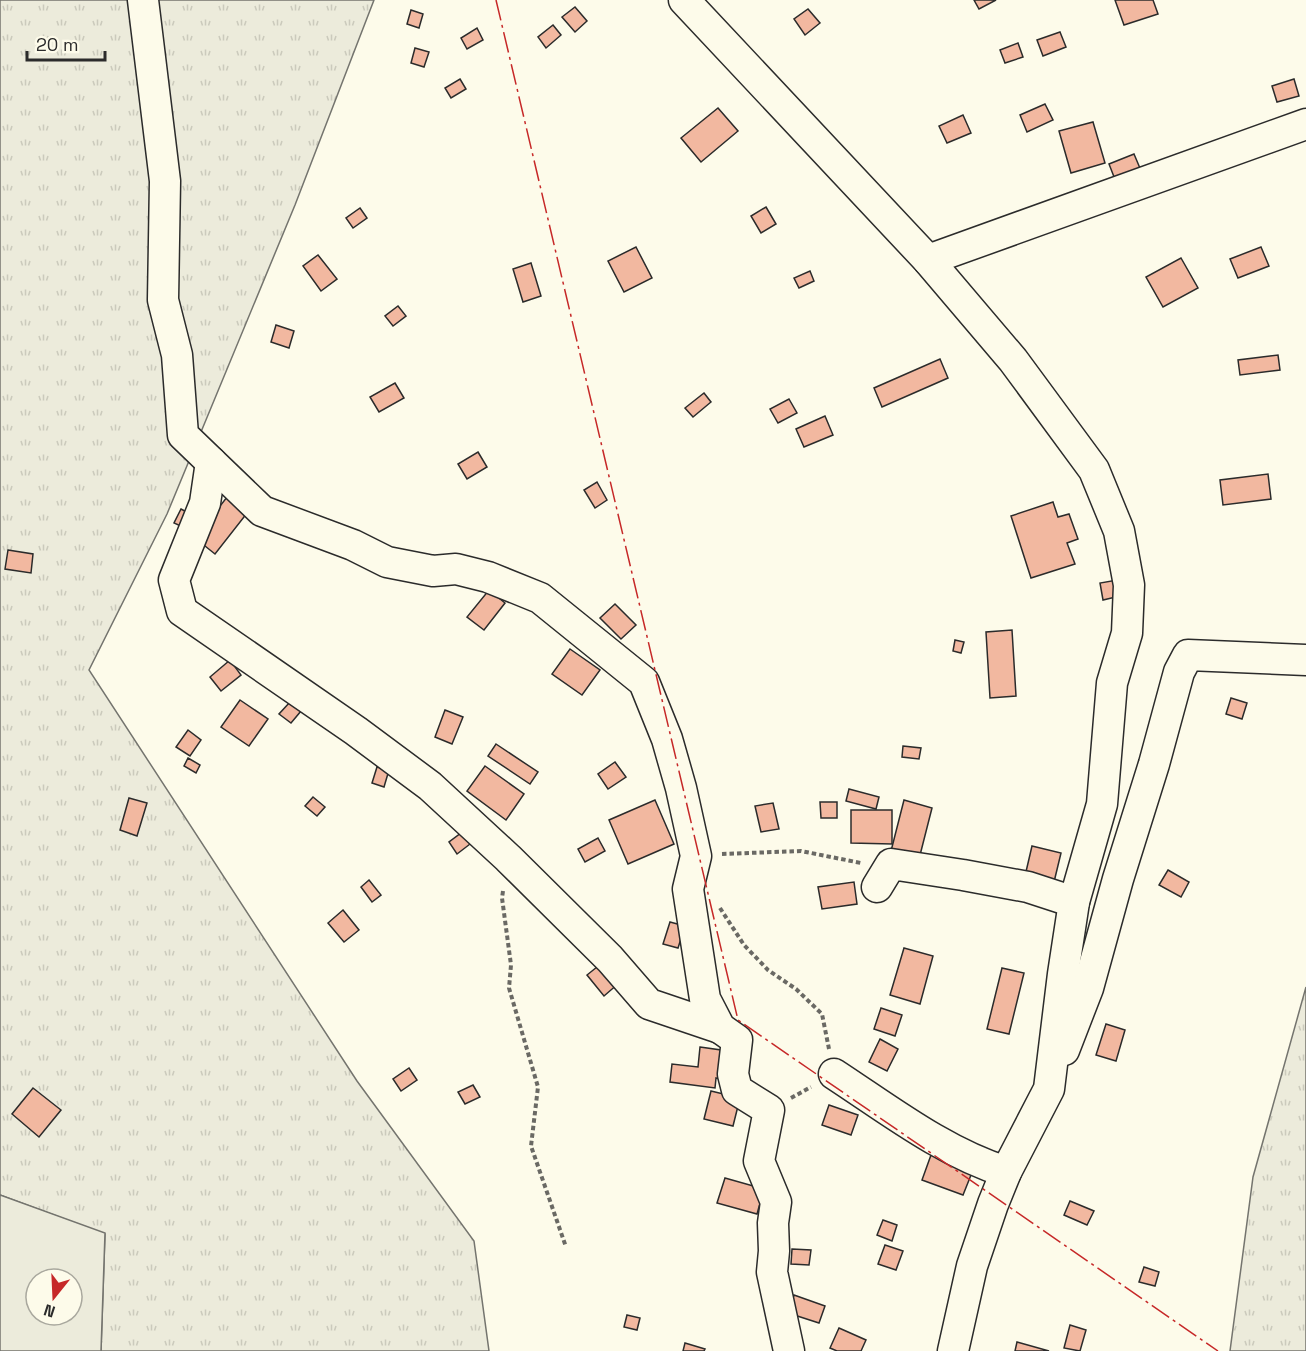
<svg xmlns="http://www.w3.org/2000/svg" width="1306" height="1351" viewBox="0 0 1306 1351" font-family="'Space Grotesk',sans-serif">
  <defs>
    <pattern id="grass-tufts" width="24" height="20" patternUnits="userSpaceOnUse" patternTransform="scale(1.5)"><rect width="24" height="20" fill="#ecebdb"/><path d="M3 7l-1-3M5 7V3M7 7l1-3M15 17l-1-3M17 17v-4M19 17l1-3" fill="none" stroke="#cbcabc"/></pattern>
  </defs>
  <rect width="100%" height="100%" fill="#fdfbea"/>
  <g fill="url(#grass-tufts)" stroke="#74746e" stroke-width="1.5">
    <path d="M0,0H374L295,205L167,514L89,670L357,1081L474,1241L489,1351H101L105,1234L0,1195Z"/>
    <path d="M1306,987V1351H1230L1253,1177Z"/>
  </g>
  <path fill="#ecebdb" stroke="#74746e" stroke-width="1.5" fill-rule="evenodd" d="M0,1195L105,1233L101,1351H0ZM36,1279H72V1315H36Z"/>
  <g fill="#f2b8a0" stroke="#2b2b2b" stroke-width="1.5">
    <path d="M974,0H996L979,9Z"/>
    <path d="M1115,0H1153L1158,14L1124,25Z"/>
    <path d="M575,7L587,21L575,32L562,17Z"/>
    <path d="M808,9L820,23L805,35L794,19Z"/>
    <path d="M411,10L423,14L419,28L407,24Z"/>
    <path d="M553,25L561,35L546,48L538,37Z"/>
    <path d="M477,28L483,40L467,49L461,38Z"/>
    <path d="M1060,32L1066,47L1043,56L1037,40Z"/>
    <path d="M1018,43L1023,57L1005,63L1000,50Z"/>
    <path d="M415,48L429,52L424,67L411,63Z"/>
    <path d="M460,79L466,89L451,98L445,88Z"/>
    <path d="M1294,79L1299,96L1277,102L1272,86Z"/>
    <path d="M1045,104L1053,120L1027,132L1020,115Z"/>
    <path d="M718,108L738,131L701,162L681,138Z"/>
    <path d="M963,115L971,133L947,143L939,126Z"/>
    <path d="M1093,122L1105,163L1071,173L1059,131Z"/>
    <path d="M1134,154L1142,173L1116,182L1109,164Z"/>
    <path d="M766,207L776,224L761,233L751,216Z"/>
    <path d="M360,208L367,218L353,228L346,218Z"/>
    <path d="M636,247L652,278L624,292L608,261Z"/>
    <path d="M1261,247L1269,266L1238,278L1230,259Z"/>
    <path d="M318,255L337,279L321,291L303,266Z"/>
    <path d="M1181,258L1198,288L1163,307L1146,277Z"/>
    <path d="M531,263L541,296L523,302L513,269Z"/>
    <path d="M810,271L814,281L799,288L794,278Z"/>
    <path d="M398,306L406,316L393,326L385,316Z"/>
    <path d="M276,325L294,331L289,348L271,342Z"/>
    <path d="M1278,355L1280,370L1240,375L1238,360Z"/>
    <path d="M940,359L948,378L882,407L874,388Z"/>
    <path d="M395,383L404,398L379,412L370,397Z"/>
    <path d="M704,393L711,402L693,417L685,408Z"/>
    <path d="M789,399L797,413L778,423L770,409Z"/>
    <path d="M825,416L833,435L804,447L796,429Z"/>
    <path d="M478,452L487,467L467,479L458,464Z"/>
    <path d="M1268,474L1271,499L1223,505L1220,480Z"/>
    <path d="M597,482L607,500L595,508L584,490Z"/>
    <path d="M231,492L251,508L215,554L195,538Z"/>
    <path d="M1053,502L1058,517L1069,514L1078,539L1067,543L1075,564L1031,578L1011,516Z"/>
    <path d="M181,509L194,516L187,529L174,523Z"/>
    <path d="M8,550L33,554L31,573L5,569Z"/>
    <path d="M1117,580L1120,596L1103,600L1100,583Z"/>
    <path d="M489,590L505,603L484,630L467,617Z"/>
    <path d="M615,604L636,625L621,639L600,618Z"/>
    <path d="M1012,630L1016,696L990,698L986,632Z"/>
    <path d="M955,640L964,642L961,653L953,651Z"/>
    <path d="M570,649L600,670L582,695L552,674Z"/>
    <path d="M230,660L241,675L221,691L210,677Z"/>
    <path d="M1231,698L1247,703L1242,719L1226,714Z"/>
    <path d="M240,700L268,719L249,746L221,727Z"/>
    <path d="M290,702L301,711L291,723L279,714Z"/>
    <path d="M445,710L463,717L452,744L435,737Z"/>
    <path d="M188,730L201,740L190,756L176,747Z"/>
    <path d="M496,744L538,772L530,784L488,756Z"/>
    <path d="M903,746L921,748L919,759L902,757Z"/>
    <path d="M188,758L200,765L196,773L184,766Z"/>
    <path d="M615,762L626,777L608,789L598,774Z"/>
    <path d="M485,766L524,794L506,820L467,791Z"/>
    <path d="M377,767L389,770L384,787L372,783Z"/>
    <path d="M849,789L879,797L876,809L846,801Z"/>
    <path d="M313,797L325,807L317,816L305,806Z"/>
    <path d="M129,798L147,803L137,836L120,830Z"/>
    <path d="M655,800L674,844L628,864L609,820Z"/>
    <path d="M904,800L932,808L918,863L890,855Z"/>
    <path d="M820,802H837V818H821Z"/>
    <path d="M773,803L779,829L761,832L755,806Z"/>
    <path d="M851,810H892V844L851,843Z"/>
    <path d="M465,830L474,841L457,854L449,842Z"/>
    <path d="M598,838L605,851L585,862L578,849Z"/>
    <path d="M1032,846L1061,853L1054,882L1025,876Z"/>
    <path d="M1168,870L1189,882L1181,897L1159,885Z"/>
    <path d="M369,880L381,895L372,902L361,887Z"/>
    <path d="M854,882L857,904L822,909L818,887Z"/>
    <path d="M343,910L359,930L344,942L328,923Z"/>
    <path d="M670,922L685,926L678,948L663,944Z"/>
    <path d="M904,948L933,956L920,1004L890,995Z"/>
    <path d="M602,963L619,983L604,996L587,975Z"/>
    <path d="M1002,968L1024,973L1009,1034L987,1029Z"/>
    <path d="M881,1008L902,1015L895,1036L874,1029Z"/>
    <path d="M1106,1024L1125,1030L1116,1061L1096,1055Z"/>
    <path d="M880,1039L898,1049L887,1071L869,1062Z"/>
    <path d="M700,1047L728,1051L724,1080L716,1078L715,1088L670,1082L672,1064L698,1067Z"/>
    <path d="M409,1068L417,1080L401,1091L393,1079Z"/>
    <path d="M473,1085L480,1097L465,1104L458,1092Z"/>
    <path d="M33,1088L61,1110L39,1137L12,1114Z"/>
    <path d="M711,1091L740,1098L733,1126L704,1119Z"/>
    <path d="M829,1105L858,1115L851,1135L822,1125Z"/>
    <path d="M931,1155L973,1170L963,1195L922,1180Z"/>
    <path d="M725,1178L764,1189L757,1214L717,1203Z"/>
    <path d="M1070,1201L1094,1211L1087,1225L1064,1215Z"/>
    <path d="M883,1220L897,1225L892,1241L877,1235Z"/>
    <path d="M885,1245L903,1251L896,1270L878,1264Z"/>
    <path d="M792,1249L811,1250L809,1265L791,1264Z"/>
    <path d="M1144,1267L1159,1272L1155,1286L1139,1282Z"/>
    <path d="M794,1295L825,1306L819,1323L788,1313Z"/>
    <path d="M627,1315L640,1318L637,1330L624,1327Z"/>
    <path d="M1070,1325L1086,1330L1080,1351L1064,1348Z"/>
    <path d="M839,1328L866,1340L861,1351H837L830,1348Z"/>
    <path d="M1017,1342L1049,1351H1015Z"/>
    <path d="M685,1343L705,1349L704,1351H683Z"/>
  </g>
  <g fill="none" stroke-linecap="round" stroke-linejoin="round">
    <g stroke="#2b2b2b" stroke-width="33">
      <g id="minor">
        <path d="M143,0L165,181L163,300L177,355L183,435L262,511L353,545L387,562L433,571L456,569L488,577L540,598L644,682L667,739L681,788L696,856L688,889L705,999L720,1028L737,1040L733,1074L737,1090L769,1110L759,1161L776,1202L773,1223L774,1251L772,1272L789,1351"/>
        <path d="M684,0L928,260L1013,360L1094,470L1119,531L1129,585L1127,633L1112,683L1102,804L1074,902L1063,974L1049,1089L1006,1172L993,1204L972,1266L953,1351"/>
        <path d="M928,260L1306,124"/>
        <path d="M211,462L205,503L174,580L182,611L356,731L430,786L508,858L610,959L649,1004L720,1028"/>
        <path d="M877,887L891,864L963,875L1028,887L1074,902"/>
        <path d="M1064,1050L1088,988L1118,879L1154,764L1179,672L1188,655L1306,660"/>
        <path d="M834,1074C889,1110 943,1152 1006,1172"/>
      </g>
    </g>
    <g stroke="#6a6964" stroke-width="4" stroke-dasharray="4.5 3" stroke-linecap="butt">
      <path d="M722,854L801,851L861,863"/>
      <path d="M503,891L502,898L511,965L509,988L538,1087L531,1146L566,1247"/>
      <path d="M720,908L744,945L768,970L796,989L822,1014L829,1049"/>
      <path d="M791,1098L811,1087"/>
    </g>
    <use href="#minor" stroke="#fdfbea" stroke-width="30"/>
    <path stroke="#c62828" stroke-width="1.5" stroke-dasharray="21 4.5 3 4.5" stroke-linecap="butt" d="M496,0L738,1020L1218,1351"/>
  </g>
  <g transform="translate(54 1297) rotate(198)"><circle r="28" fill="#fdfbea" stroke="#a9a89e" stroke-width="1.5"/>
  <path d="M0-4.5L10 22L0 15L-10 22Z" fill="#c62828"/>
  <text y="-9" font-size="16" font-weight="bold" text-anchor="middle" fill="#2b2b2b">N</text>
  </g>
  <path d="M27 51v9h78v-9" fill="none" stroke="#2b2b2b" stroke-width="3"/>
  <text x="36" y="51" font-size="18" fill="#2b2b2b" stroke="#fdfbea" stroke-width="4.5" paint-order="stroke">20 m</text>
</svg>
